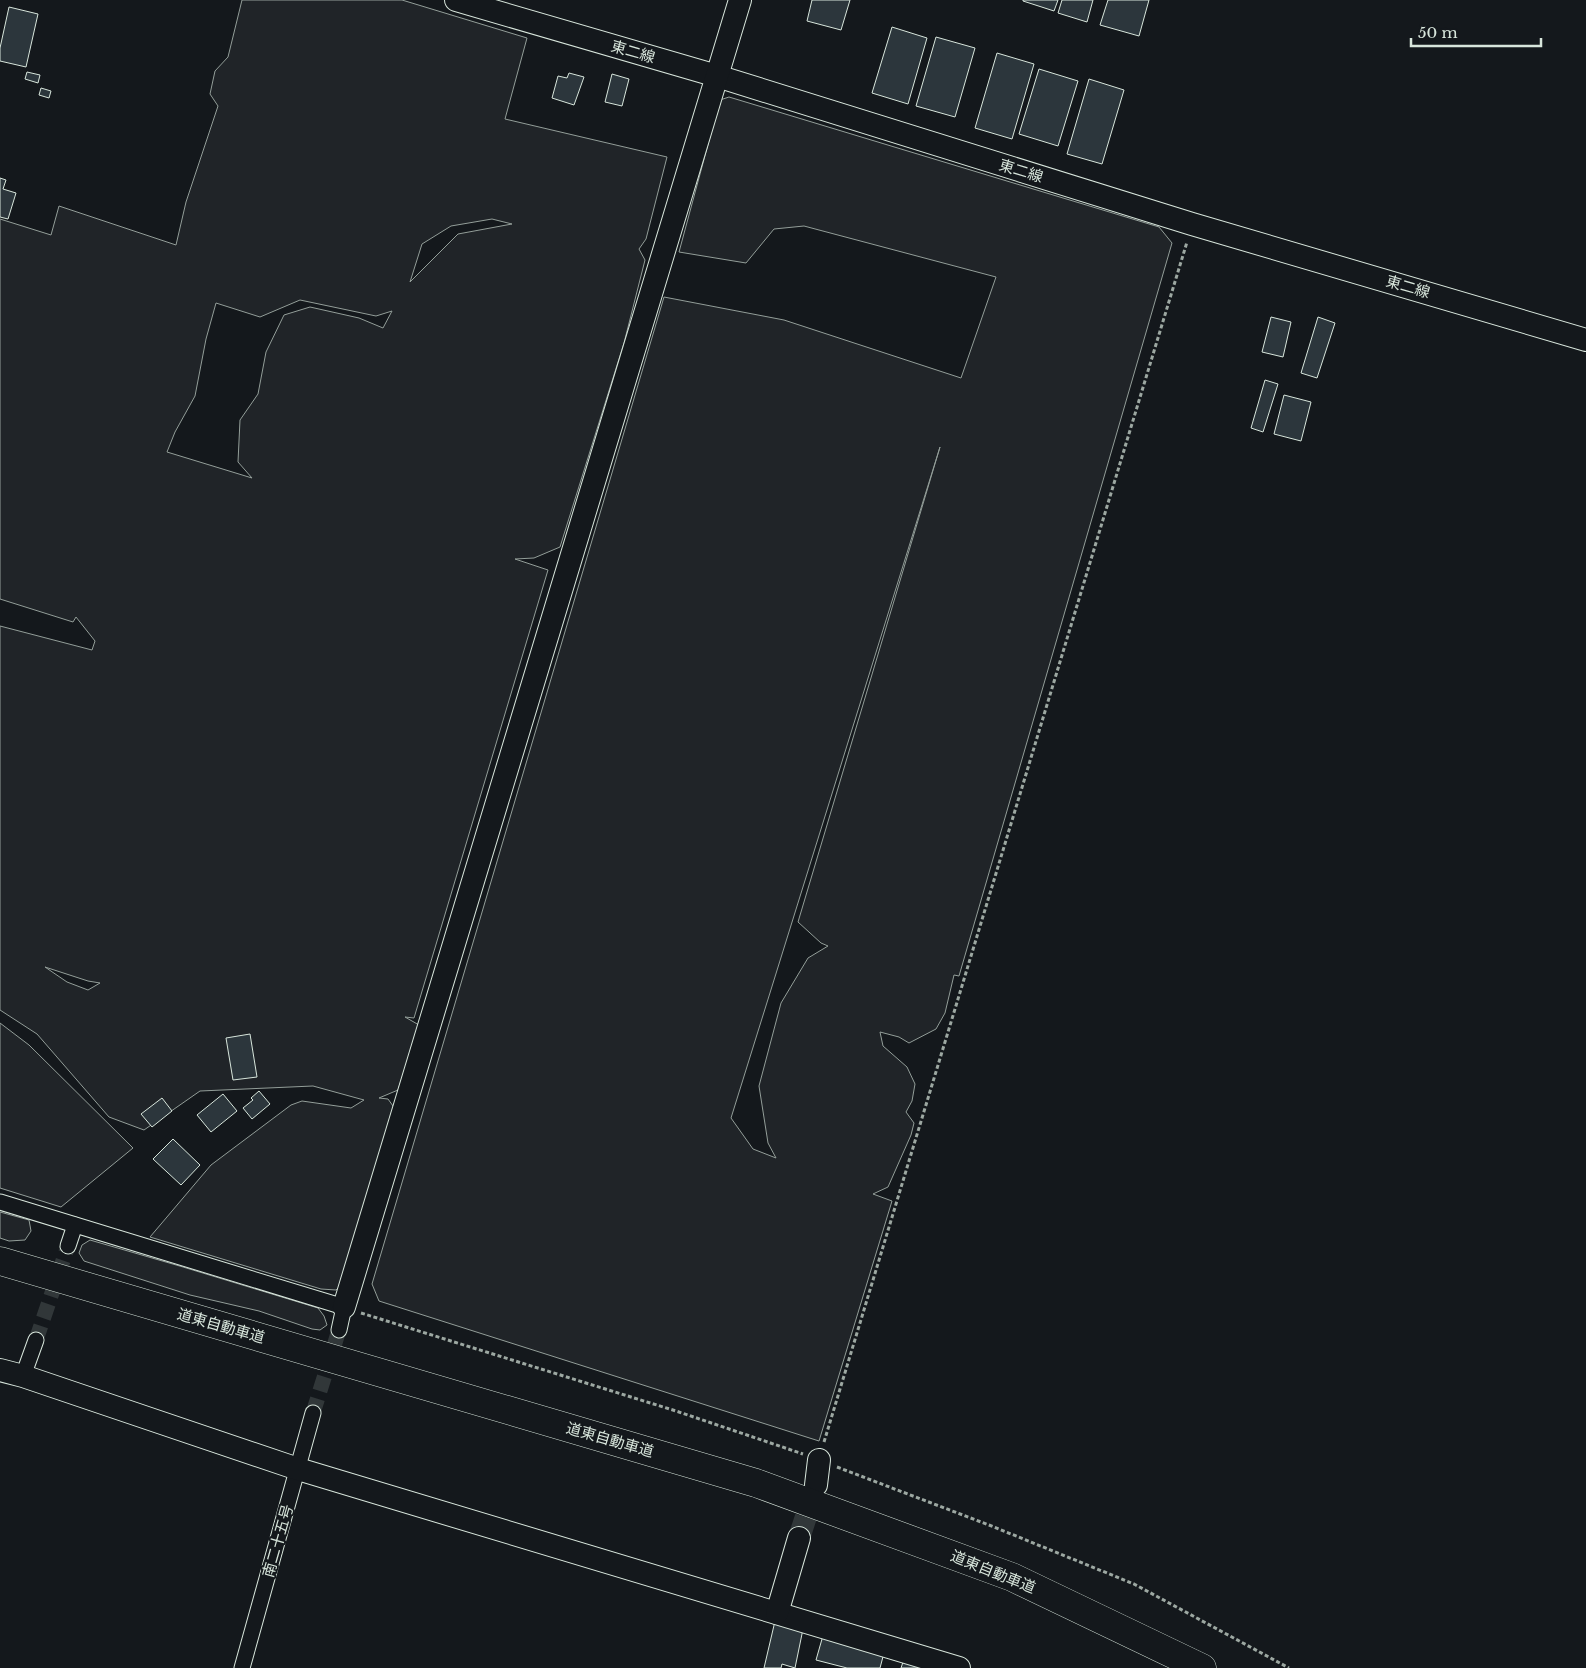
<svg xmlns="http://www.w3.org/2000/svg" width="1586" height="1668" viewBox="0 0 1586 1668" font-family="'Libre Baskerville','Noto Sans JP',serif">
  <rect width="100%" height="100%" fill="#14181c"/>
  <g fill="#202428" stroke="#939e99" fill-rule="evenodd">
    <path d="M242,0H402L527,38L505,119L667,157L646,239L639,249L645,260L624,343L560,547L534,558L515,559L548,570L414,1018L405,1017L419,1025L398,1090L379,1098L388,1099L398,1113L346,1280L336,1290L321,1289L150,1237L211,1165L291,1105L302,1101L351,1108L364,1100L313,1086L200,1091L144,1130L109,1117L37,1034L0,1010V626L92,650L95,641L76,617L73,622L0,599V219L51,235L59,206L176,245L186,202L218,106L210,94L215,71L228,57ZM492,219L512,224L458,234L410,282L422,244L451,226ZM300,300L376,316L392,311L383,328L359,318L310,307L284,315L266,352L258,394L240,420L238,462L252,478L167,452L175,432L195,396L206,339L216,303L260,317ZM45,967L88,981L100,983L88,990L67,982Z"/>
    <path d="M729,97L1159,227L1172,243L959,976L954,975L945,1013L936,1029L909,1043L899,1037L880,1032L883,1046L907,1067L915,1084L912,1101L906,1112L914,1123L911,1135L888,1187L873,1194L892,1201L819,1441L379,1301L372,1284L664,297L784,320L961,378L996,277L804,226L774,229L746,263L679,252L720,100ZM940,447L798,922L821,943L828,946L808,958L781,1003L759,1086L768,1143L776,1158L753,1149L731,1118Z"/>
    <path d="M0,1023L29,1045L133,1148L61,1207L0,1188Z"/>
    <path d="M0,1212L29,1220L31,1231L25,1240L9,1241L0,1238Z"/>
    <path d="M90,1240L183,1267L318,1308L324,1316L327,1325L320,1330L312,1329L259,1311L190,1295L84,1261L79,1253L82,1245Z"/>
  </g>
  <g fill="#2c363c" stroke="#d8e6dc">
    <path d="M812,0H850L841,30L807,21Z"/>
    <path d="M1023,0H1058L1054,11L1023,1Z"/>
    <path d="M1062,0H1093L1087,22L1058,13Z"/>
    <path d="M1108,0H1149L1139,36L1100,25Z"/>
    <path d="M9,7L38,14L26,67L0,61V48Z"/>
    <path d="M892,27L927,38L908,104L872,93Z"/>
    <path d="M936,37L975,48L955,117L916,106Z"/>
    <path d="M997,53L1034,64L1012,139L975,128Z"/>
    <path d="M1039,69L1078,81L1058,146L1019,134Z"/>
    <path d="M27,72L40,75L38,83L25,79Z"/>
    <path d="M569,73L584,77L574,105L552,98L558,76L567,78Z"/>
    <path d="M612,74L629,79L622,106L605,102Z"/>
    <path d="M1089,79L1124,90L1102,164L1067,154Z"/>
    <path d="M41,88L51,91L49,98L39,95Z"/>
    <path d="M0,178L6,180L3,189L16,193L8,219L0,217Z"/>
    <path d="M1271,317L1291,322L1283,357L1262,352Z"/>
    <path d="M1318,317L1335,323L1317,378L1301,373Z"/>
    <path d="M1265,380L1278,384L1263,432L1251,428Z"/>
    <path d="M1284,395L1311,402L1301,441L1274,434Z"/>
    <path d="M250,1034L257,1077L233,1080L226,1038Z"/>
    <path d="M259,1091L270,1104L252,1119L243,1108L253,1100L251,1098Z"/>
    <path d="M223,1094L237,1111L211,1132L197,1115Z"/>
    <path d="M162,1098L172,1111L152,1127L141,1114Z"/>
    <path d="M173,1139L200,1165L181,1185L153,1159Z"/>
    <path d="M775,1621L803,1629L795,1668L782,1664L781,1668H764Z"/>
    <path d="M824,1632L885,1649L880,1668H847L816,1660Z"/>
    <path d="M904,1659L930,1668H901Z"/>
  </g>
  <g fill="none" stroke-linecap="round" stroke-linejoin="round">
    <g stroke="#313739" stroke-width="15" stroke-dasharray="15 8" stroke-linecap="butt">
      <path d="M36,1340L68,1246"/>
      <path d="M313,1413L339,1330"/>
    </g>
    <path stroke="#313739" stroke-width="22" stroke-dasharray="22 11" stroke-linecap="butt" d="M799,1538L816,1486"/>
    <g stroke="#d8e6dc" stroke-width="17">
      <g id="street">
        <path d="M0,1202L344,1307L339,1330"/>
        <path d="M68,1246L75,1225"/>
        <path d="M23,1376L36,1340"/>
        <path d="M242,1668L313,1413"/>
      </g>
    </g>
    <g stroke="#d8e6dc" stroke-width="24">
      <g id="secondary">
        <path d="M456,0L717,76L1192,224L1586,340"/>
        <path d="M344,1307L740,0"/>
        <path d="M0,1370L23,1376L298,1469L959,1668"/>
        <path d="M816,1485L819,1460"/>
        <path d="M777,1613L799,1538"/>
      </g>
    </g>
    <g stroke="#d8e6dc" stroke-width="29">
      <path id="highway" d="M0,1261L756,1483L1012,1577L1202,1668"/>
    </g>
    <g stroke="#9da8a2" stroke-width="3" stroke-dasharray="4 2.5" stroke-linecap="butt">
      <path d="M361,1313L676,1411L803,1454"/>
      <path d="M824,1442L1187,242"/>
      <path d="M837,1467L989,1525L1134,1584L1289,1668"/>
    </g>
    <use href="#street" stroke="#14181c" stroke-width="15"/>
    <use href="#secondary" stroke="#14181c" stroke-width="22"/>
    <use href="#highway" stroke="#14181c" stroke-width="28"/>
  </g>
  <g text-anchor="middle" stroke-width="4" stroke-linejoin="round" paint-order="stroke">
    <g font-size="15" fill="#d8e6dc" stroke="#14181c">
      <text transform="translate(633 52) rotate(16)" y="5">東二線</text>
      <text transform="translate(1021 171) rotate(17)" y="5">東二線</text>
      <text transform="translate(1408 287) rotate(16)" y="5">東二線</text>
      <text transform="translate(221 1326) rotate(16)" y="5">道東自動車道</text>
      <text transform="translate(610 1440) rotate(16)" y="5">道東自動車道</text>
      <text transform="translate(278 1541) rotate(-74)" y="5">南二十五号</text>
      <text transform="translate(993 1572) rotate(22)" y="5">道東自動車道</text>
    </g>
  </g>
  <path d="M1411 38v8h130v-8" fill="none" stroke="#d8e6dc" stroke-width="2.5"/>
  <text x="1418" y="38" font-size="15" fill="#d8e6dc" stroke="#14181c" stroke-width="4" paint-order="stroke">50 m</text>
</svg>
